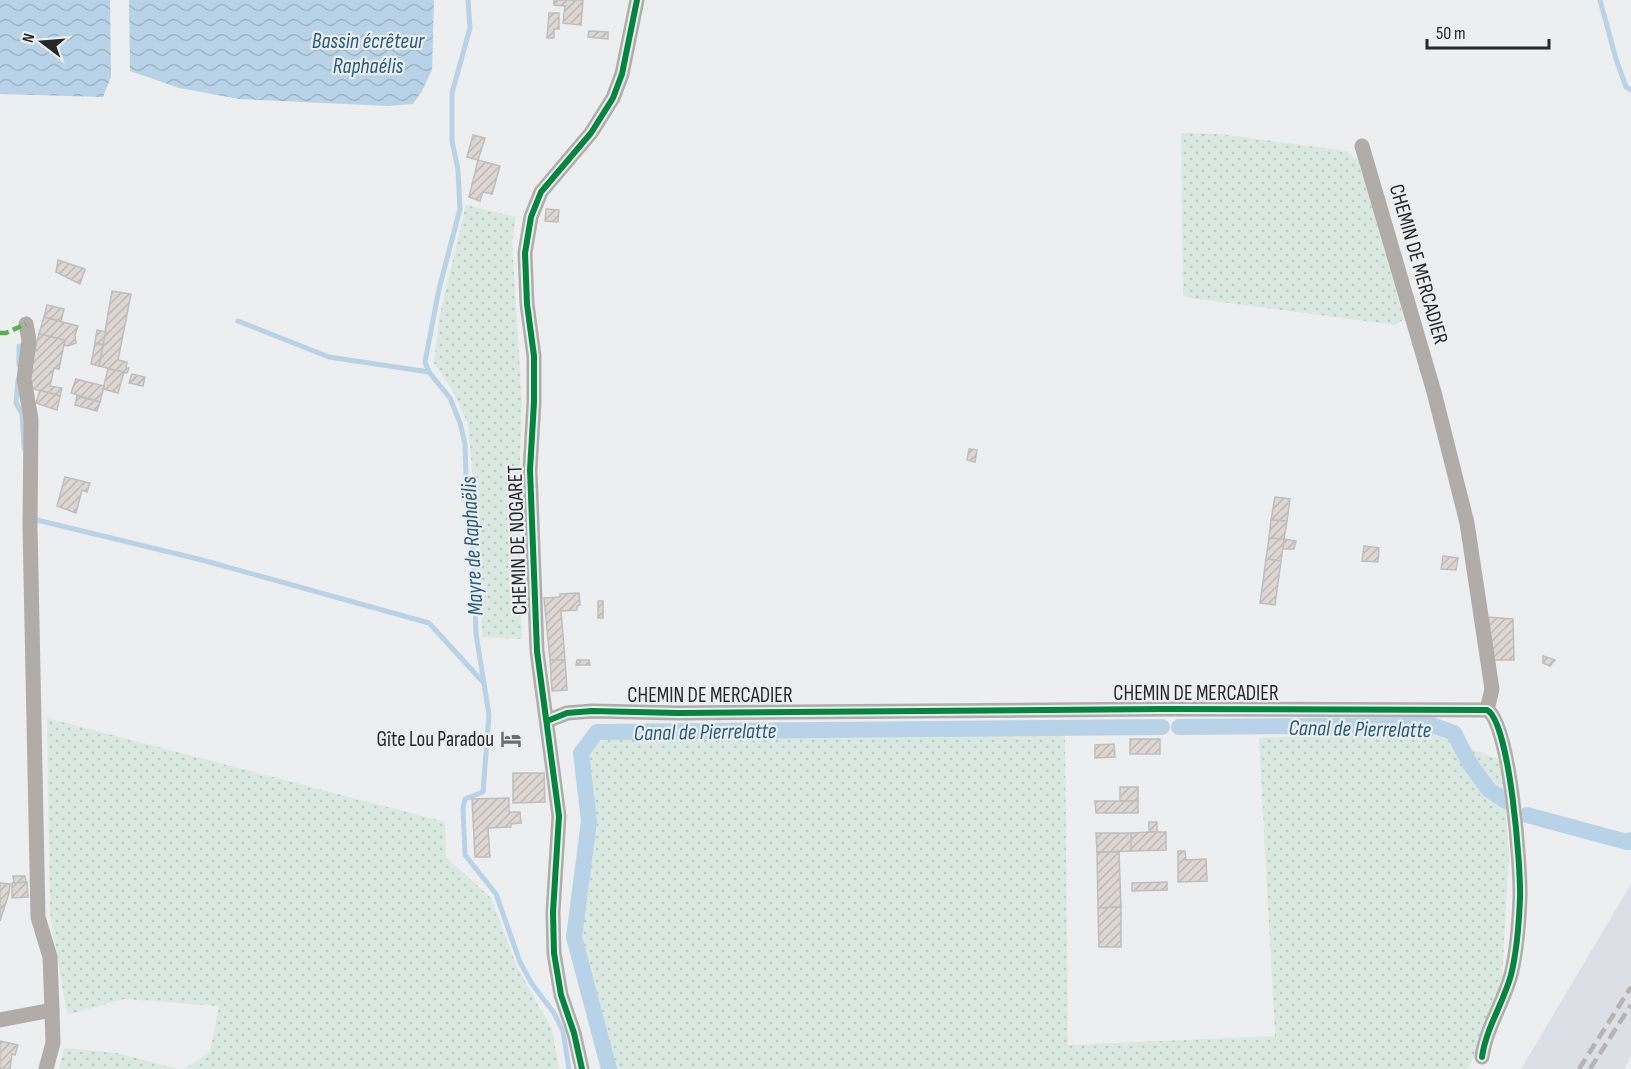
<svg xmlns="http://www.w3.org/2000/svg" width="1631" height="1069" viewBox="0 0 1631 1069" font-family="'Sofia Sans Condensed',sans-serif">
  <defs>
    <pattern id="grass-dots" width="8" height="8" patternUnits="userSpaceOnUse" patternTransform="scale(1.5)"><rect width="8" height="8" fill="#d9e9e1"/><path d="M2 2h.1M6 6h.1" fill="none" stroke="#bac8c1" stroke-width="1.8" stroke-linecap="round"/></pattern>
    <pattern id="water-waves" width="16" height="10" patternUnits="userSpaceOnUse" patternTransform="scale(1.5)"><rect width="16" height="10" fill="#b8d3e7"/><path d="M0 5q4-4 8 0t8 0" fill="none" stroke="#9eb5c6"/></pattern>
    <pattern id="building-hatch" width="6" height="6" patternUnits="userSpaceOnUse" patternTransform="scale(1.5)"><rect width="6" height="6" fill="#ddd6d3"/><path d="M-1 1l2-2M0 6l6-6M5 7l2-2" fill="none" stroke="#beb8b5"/></pattern>
  </defs>
  <rect width="100%" height="100%" fill="#edeef0"/>
  <path fill="#dddfe6" d="M1631,884V1056L1625,1069H1521Z"/>
  <g fill="url(#grass-dots)">
    <path d="M1181,133L1220,134L1347,151L1359,162L1404,319L1395,325L1190,298L1183,295Z"/>
    <path d="M466,205L516,217L512,240L522,404L519,489L522,639L482,637L479,549L468,424L452,389L434,363L439,318Z"/>
    <path d="M47,718L445,822L446,857L491,898L517,967L552,1029L559,1069H184L210,1052L219,1006L124,999L67,1015L50,913Z"/>
    <path d="M1065,732L1068,1045L1275,1036L1259,738L1427,732L1502,761L1509,857L1502,978L1473,1059L1467,1069H615L581,940L597,820L587,754L604,739Z"/>
    <path d="M64,1048L117,1053L178,1069H59Z"/>
  </g>
  <g fill="url(#water-waves)">
    <path d="M0,0H110L111,77L103,97L0,94Z"/>
    <path d="M129,0H434L432,70L422,91L413,104L388,106L239,99L179,88L130,71Z"/>
  </g>
  <g fill="none" stroke-linecap="round" stroke-linejoin="round">
    <g stroke="#b8d3e7" stroke-width="5">
      <path d="M468,0L470,28L452,93V141L458,170L460,209L439,289L425,362L429,372L450,398L460,423L465,444L466,477L474,567L476,634L489,715L483,792L465,799L463,808L465,855L496,894L520,962L532,984L554,1013L563,1031L569,1069"/>
      <path d="M1600,0L1616,59L1626,87L1631,90"/>
      <path d="M238,321L329,357L429,372"/>
      <path d="M19,365V346"/>
      <path d="M18,380L16,403L22,414L24,448"/>
      <path d="M37,520L202,560L429,623L482,681"/>
    </g>
    <g stroke="#b8d3e7" stroke-width="16">
      <path d="M1179,727L1432,725L1454,733L1470,764L1489,790L1506,801"/>
      <path d="M1527,815L1627,842L1631,840"/>
      <path d="M609,1069L574,937L589,821L581,753L597,732L1162,727"/>
    </g>
  </g>
  <g fill="url(#building-hatch)" stroke="#bebebe" stroke-width="1.5">
    <path d="M554,0H583L581,25L563,23L565,6L554,5Z"/>
    <path d="M549,13H559V29H554V38H547Z"/>
    <path d="M589,31L608,32V39L588,37Z"/>
    <path d="M473,135L485,138L478,160L467,157Z"/>
    <path d="M478,160L500,166L492,194L483,192L480,201L469,197Z"/>
    <path d="M546,209L559,210L558,222L545,221Z"/>
    <path d="M58,260L85,269L80,284L56,272Z"/>
    <path d="M112,291L131,294L118,360L127,362L126,368H129L127,373L99,366Z"/>
    <path d="M47,305L64,309L61,321L44,317Z"/>
    <path d="M44,317L78,326L75,335L76,343L68,346L64,345L65,340L39,334Z"/>
    <path d="M97,330L106,332L103,345L95,343Z"/>
    <path d="M39,334L65,340L59,369L54,368L50,386L62,388L60,396L26,387Z"/>
    <path d="M95,343L103,345L99,366L91,364Z"/>
    <path d="M108,369L124,372L118,393L103,389Z"/>
    <path d="M132,374L145,377L143,386L129,383Z"/>
    <path d="M76,379L104,386L100,402L71,393Z"/>
    <path d="M40,390L60,396L57,410L36,403Z"/>
    <path d="M77,396L100,402L97,411L75,405Z"/>
    <path d="M969,449L977,450L975,462L967,460Z"/>
    <path d="M65,477L90,483L87,492L82,490L76,513L57,506Z"/>
    <path d="M1275,497L1290,499L1287,521L1271,520Z"/>
    <path d="M1271,520L1287,521L1284,539L1269,538Z"/>
    <path d="M1269,538L1284,539L1281,561L1266,559Z"/>
    <path d="M1284,539L1296,541L1294,549H1283Z"/>
    <path d="M1364,546L1379,548L1378,562L1362,561Z"/>
    <path d="M1443,556L1458,558L1456,570L1441,569Z"/>
    <path d="M1266,559L1281,561L1275,605L1260,603Z"/>
    <path d="M579,593L580,605L577,606V610L561,611L565,660H550L544,598L560,597V594Z"/>
    <rect x="598" y="601" width="5" height="17"/>
    <path d="M1487,617L1513,619L1514,660H1494Z"/>
    <path d="M1543,656L1555,660L1550,666L1543,663Z"/>
    <path d="M550,660H565L567,690L552,691Z"/>
    <path d="M577,660H589L590,665H576Z"/>
    <rect x="1130" y="739" width="30" height="15"/>
    <path d="M1114,744L1115,757L1095,758V745Z"/>
    <path d="M513,773H544L545,802L513,803Z"/>
    <rect x="1120" y="787" width="18" height="14"/>
    <path d="M509,798V812H520L521,823L511,824V827L488,828L490,857H475L472,799Z"/>
    <path d="M1095,801H1138V813H1096Z"/>
    <rect x="1149" y="822" width="8" height="10"/>
    <path d="M1149,832H1166V850L1131,851V833Z"/>
    <path d="M1096,833H1131V851L1097,852Z"/>
    <path d="M1178,851H1185L1186,860L1206,859L1207,881L1178,882Z"/>
    <path d="M1097,852H1119L1121,907L1098,908Z"/>
    <path d="M13,876H25L26,882L14,883Z"/>
    <path d="M27,882L28,897L12,898V883Z"/>
    <path d="M1167,882V890L1132,891V883Z"/>
    <path d="M0,883L10,884L9,893L0,921Z"/>
    <path d="M1121,907V947H1099L1098,908Z"/>
    <path d="M0,1041L18,1045L15,1055L12,1054L10,1069H0Z"/>
  </g>
  <g fill="none" stroke-linecap="round" stroke-linejoin="round">
    <g stroke="#b2aca9" stroke-width="15">
      <path d="M1362,146L1434,392L1467,523L1492,689L1487,710"/>
      <path d="M26,324L29,340L24,379L31,419L30,526L38,917L50,957L52,1010"/>
      <path d="M547,721L567,713L592,711L678,713L1162,709L1487,710C1510,722 1521,869 1520,898C1519,923 1517,951 1511,975C1503,1004 1486,1028 1482,1057"/>
      <path d="M0,1020L52,1010L53,1043L46,1069"/>
      <path d="M582,1069L574,1033L561,995L554,953L553,912L559,816L537,651L530,470L534,402V356L527,304L525,253L531,217L541,192L591,133L613,98L622,74L637,0"/>
    </g>
    <g stroke="#b5b3b4" stroke-width="4.5" stroke-dasharray="12 6" stroke-linecap="butt">
      <path d="M1579,1069L1631,987"/>
      <path d="M1590,1069L1631,1005"/>
    </g>
    <path stroke="#56b245" stroke-width="4.5" stroke-dasharray="9 4.5" stroke-linecap="butt" d="M0,333H6L26,324"/>
    <g stroke="#eceef1" stroke-width="10">
      <g id="cycleway">
        <path d="M547,721L567,713L592,711L678,713L1162,709L1487,710C1510,722 1521,869 1520,898C1519,923 1517,951 1511,975C1503,1004 1486,1028 1482,1057"/>
        <path d="M582,1069L574,1033L561,995L554,953L553,912L559,816L537,651L530,470L534,402V356L527,304L525,253L531,217L541,192L591,133L613,98L622,74L637,0"/>
      </g>
    </g>
    <use href="#cycleway" stroke="#00873e" stroke-width="6"/>
  </g>
  <defs>
    <g id="hotel-bare" transform="scale(1.62)"><path d="M-6-4.5h1.5V1H6V5H4.5V3h-9V5H-6ZM-4 0a1.8 1.8 0 1 1 3.6 0ZM.5 0V-2.5h3Q6-2.5 6 0Z" fill="#6c6d6e" stroke="#eceef1" stroke-width="2.5" paint-order="stroke"/></g>
  </defs>
  <g fill-rule="evenodd">
    <use href="#hotel-bare" x="511" y="739"/>
  </g>
  <g text-anchor="middle" stroke-width="4.5" stroke-linejoin="round" paint-order="stroke">
    <g font-size="21" fill="#262728" stroke="#eceef1">
      <text transform="translate(1419 264) rotate(74)" y="7">CHEMIN DE MERCADIER</text>
      <text transform="translate(517 540) rotate(-92)" y="7">CHEMIN DE NOGARET</text>
      <text x="1196" y="700">CHEMIN DE MERCADIER</text>
      <text x="710" y="702">CHEMIN DE MERCADIER</text>
    </g>
    <g font-size="21" fill="#262728" stroke="#eceef1" text-anchor="end">
      <text x="494" y="746">Gîte Lou Paradou</text>
    </g>
    <g font-size="22" font-style="italic" fill="#225d82" stroke="#eceef1">
      <text x="368" y="48">Bassin écrêteur<tspan x="368" dy="25">Raphaélis</tspan></text>
      <text transform="translate(471 546) rotate(-93)" y="8">Mayre de Raphaëlis</text>
      <text transform="translate(1360 728) rotate(1)" y="8">Canal de Pierrelatte</text>
      <text transform="translate(705 731) rotate(-1)" y="8">Canal de Pierrelatte</text>
    </g>
  </g>
  <g transform="translate(42 42) rotate(286)" stroke="#eceef1" stroke-width="4.5" paint-order="stroke">
  <path d="M0-4.5L10 22L0 15L-10 22Z" fill="#262728"/>
  <text y="-9" font-size="16" font-weight="bold" text-anchor="middle" fill="#262728">N</text>
  </g>
  <path d="M1427 39v9h122v-9" fill="none" stroke="#262728" stroke-width="3"/>
  <text x="1436" y="39" font-size="18" fill="#262728" stroke="#eceef1" stroke-width="4.5" paint-order="stroke">50 m</text>
</svg>
